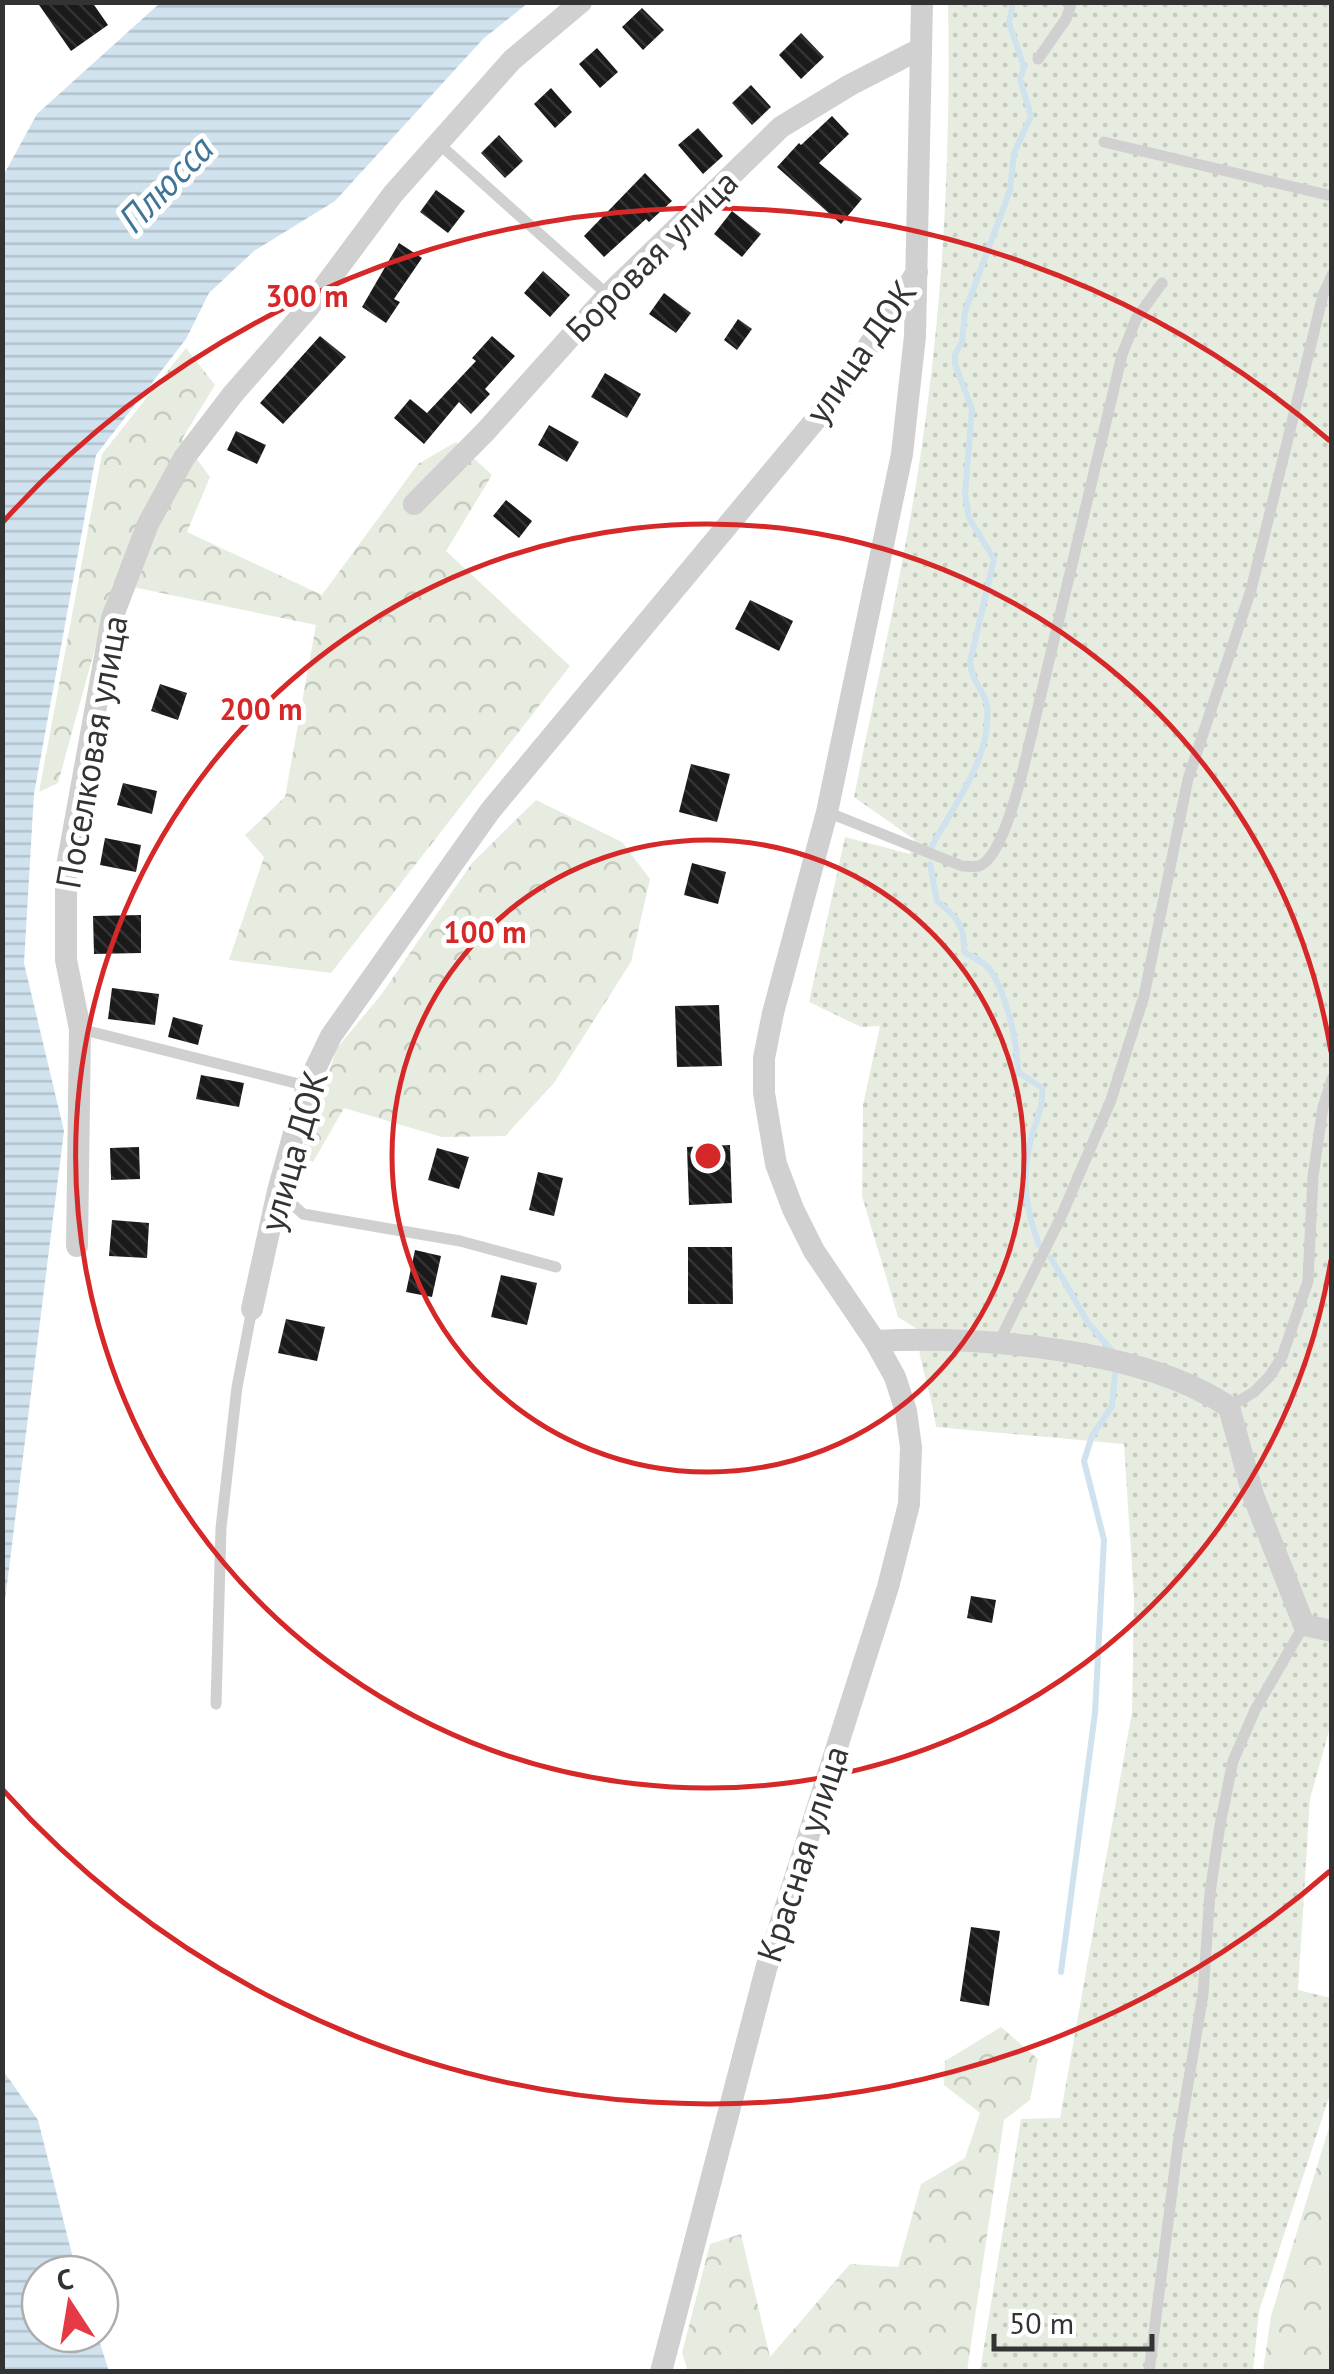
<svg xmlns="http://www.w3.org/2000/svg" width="1334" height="2374" viewBox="0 0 1334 2374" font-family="'PT Sans',sans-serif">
  <defs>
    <pattern id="forest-crowns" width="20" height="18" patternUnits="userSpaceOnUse" patternTransform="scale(2.5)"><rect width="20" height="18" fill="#e6ecdf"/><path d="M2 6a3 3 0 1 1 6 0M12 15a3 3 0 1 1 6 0" fill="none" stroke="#c6cbc0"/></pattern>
    <pattern id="garden-dots" width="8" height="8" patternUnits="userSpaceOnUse" patternTransform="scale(2.5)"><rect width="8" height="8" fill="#e6ecdf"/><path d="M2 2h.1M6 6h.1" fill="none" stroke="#c6cbc0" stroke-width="1.8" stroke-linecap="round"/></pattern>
    <pattern id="water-rules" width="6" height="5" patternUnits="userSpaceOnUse" patternTransform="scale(2.5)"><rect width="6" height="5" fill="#cfe2ee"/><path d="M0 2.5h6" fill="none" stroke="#b2c2cd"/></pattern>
    <pattern id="building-back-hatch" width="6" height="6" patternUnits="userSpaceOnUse" patternTransform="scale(2.5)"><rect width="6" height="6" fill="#1a1a1a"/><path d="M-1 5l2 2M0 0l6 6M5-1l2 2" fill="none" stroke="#333"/></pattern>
  </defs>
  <rect width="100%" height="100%" fill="#fff"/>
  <g fill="url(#forest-crowns)">
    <path d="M186,348L215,385L182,439L210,477L187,532L322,595L418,464L456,442L492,475L446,551L570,666L331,973L229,960L264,857L245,835L285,797L316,625L113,583L58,783L39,792L102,454Z"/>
    <path d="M536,800L622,842L650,879L631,962L554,1083L505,1136L442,1137L344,1108L313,1162L300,1157L337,1048L381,995L472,863Z"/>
    <path d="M1001,2027L1038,2059L1030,2100L1004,2120L967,2371H688L682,2353L710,2244L741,2234L770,2357L850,2264L898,2267L921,2184L965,2158L980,2113L944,2085L945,2061Z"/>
    <path d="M1331,2121V2371H1263L1271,2316Z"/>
  </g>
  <path fill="url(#garden-dots)" d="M948,3H1331L1332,1720L1310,1799L1298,1990L1331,1998L1332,2088L1259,2311L1253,2371H980L1021,2119L1060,2118L1132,1712L1134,1598L1124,1444L936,1427C932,1393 918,1363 917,1329L898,1317L862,1196L863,1105L880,1026L861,1027L809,1002L845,837L910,854L915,840L854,797C877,682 904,567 921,452C943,303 951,153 948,3Z"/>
  <g fill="url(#water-rules)">
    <path d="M160,3H528L483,39L335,201L254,251L209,293L186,339L96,455L34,794L24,963L64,1131L3,1616V176L37,114Z"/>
    <path d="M2,2069L38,2120L77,2274H40V2334H97L109,2371H3Z"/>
  </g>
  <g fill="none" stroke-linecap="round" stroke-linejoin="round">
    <g stroke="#cfe2ee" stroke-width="6">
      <path d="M932,846C955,803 992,757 987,706C985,691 972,684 970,662L994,559L969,518L965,494L972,409L955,364V354L962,342L965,312L1010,190L1014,153L1031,116L1020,79L1024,67L1009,23L1013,2"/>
      <path d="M930,864L937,901C957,917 965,925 964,952C973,957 985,962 991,971C1008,998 1017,1041 1018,1072L1042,1088C1044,1109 1034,1123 1030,1143C1021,1180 1026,1210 1039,1245"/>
      <path d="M1051,1258L1088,1323L1114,1353"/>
      <path d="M1061,1972L1095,1713L1104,1540L1084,1461L1092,1436L1112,1406L1115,1374"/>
    </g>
  </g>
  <g fill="url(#building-back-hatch)">
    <path d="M37,2H92L108,25L71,51Z"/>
    <path d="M642,8L664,30L643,50L622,27Z"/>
    <path d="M801,33L824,57L801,79L779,55Z"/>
    <path d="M597,48L618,72L600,88L579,64Z"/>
    <path d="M751,85L771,107L752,125L732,103Z"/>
    <path d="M551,88L572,112L555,128L534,104Z"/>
    <path d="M832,116L849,134L819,163L862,199L841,224L777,167L799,143L801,145Z"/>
    <path d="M698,128L723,156L703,174L678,145Z"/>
    <path d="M499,135L523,161L505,178L481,153Z"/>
    <path d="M645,173L672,201L649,222L646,219L604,257L584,236Z"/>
    <path d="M436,190L465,211L448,233L420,212Z"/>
    <path d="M732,211L761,234L742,257L714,234Z"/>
    <path d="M399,243L422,258L394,299L400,302L386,323L362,307Z"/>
    <path d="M543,271L570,295L550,317L524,293Z"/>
    <path d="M664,293L691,313L676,333L649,314Z"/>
    <path d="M738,319L752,329L737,350L724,340Z"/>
    <path d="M320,336L346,357L283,424L260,403Z"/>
    <path d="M492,336L515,356L485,389L490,394L471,414L459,402L424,444L394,418L410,399L427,413L476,361L472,358Z"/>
    <path d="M605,373L641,394L627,418L591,397Z"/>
    <path d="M549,425L579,442L567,462L538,445Z"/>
    <path d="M236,431L266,445L257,464L227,450Z"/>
    <path d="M506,500L532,521L519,538L493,516Z"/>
    <path d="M750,600L793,621L779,651L735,629Z"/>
    <path d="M160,684L187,693L178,720L151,711Z"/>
    <path d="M691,764L730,774L717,822L679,812Z"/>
    <path d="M123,783L157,791L152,814L117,805Z"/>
    <path d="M105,838L141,845L136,872L100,865Z"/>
    <path d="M692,863L726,872L718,904L684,895Z"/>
    <path d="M141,915V953L94,954L93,916Z"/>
    <path d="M112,988L159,994L155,1025L108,1019Z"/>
    <path d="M719,1005L722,1066L677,1067L675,1006Z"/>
    <path d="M173,1017L203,1025L198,1045L168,1037Z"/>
    <path d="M201,1075L244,1083L239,1107L196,1099Z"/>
    <path d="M730,1145L732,1203L689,1205L687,1147Z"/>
    <path d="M139,1147L140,1179L111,1180L110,1148Z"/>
    <path d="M437,1148L469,1157L459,1189L428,1180Z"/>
    <path d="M538,1172L563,1178L554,1216L529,1210Z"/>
    <path d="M112,1220L149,1223L147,1258L109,1256Z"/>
    <path d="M688,1247H732L733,1304H688Z"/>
    <path d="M415,1250L441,1256L432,1297L406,1292Z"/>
    <path d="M501,1275L537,1283L527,1325L491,1317Z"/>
    <path d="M286,1319L325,1327L317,1361L278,1353Z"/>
    <path d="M971,1596L996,1600L992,1623L967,1618Z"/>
    <path d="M971,1927L1000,1931L989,2006L960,2001Z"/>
  </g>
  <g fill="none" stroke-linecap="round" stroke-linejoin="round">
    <g stroke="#d0d0d0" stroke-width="11">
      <path d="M1038,59L1066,19L1072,2"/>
      <path d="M437,142L608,295"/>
      <path d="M1104,142L1332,196"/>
      <path d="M827,812L962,866C968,866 973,867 979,866C1001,858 1017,792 1023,770L1122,355L1136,319L1162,283"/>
      <path d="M80,1029L307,1086"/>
      <path d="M278,1191L303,1214L460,1241L556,1267"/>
      <path d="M999,1342L1061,1217L1111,1100L1144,996L1188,779L1251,590L1323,295L1332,275"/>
      <path d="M1229,1407L1254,1392L1269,1377L1282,1357L1308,1281L1313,1176L1323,1107L1332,1079"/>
      <path d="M216,1704L221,1528L237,1387L252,1309"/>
      <path d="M1149,2372L1178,2144L1203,1994L1210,1893L1220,1825L1233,1761L1255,1710L1304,1625"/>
    </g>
    <g stroke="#d0d0d0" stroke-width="22">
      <path d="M414,504L486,431L608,295L781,127L850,85L920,49"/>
      <path d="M77,1246L80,1029L66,960V872L112,618L148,524L184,458L233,394L309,307L393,194L512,60L581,2"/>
      <path d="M252,1309L278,1191L307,1086L331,1036L490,811L837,394L917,272"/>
      <path d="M875,1341C979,1336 1142,1348 1229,1407L1253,1495L1304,1625L1332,1631"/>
      <path d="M661,2372L766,1969L888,1587L909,1504L911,1447L906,1411L895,1377L875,1341L814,1251L793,1209L776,1164L764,1093V1058L773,1013L827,812L902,454L915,336L922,2"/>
    </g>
  </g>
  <g fill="none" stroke="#d62828" stroke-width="5">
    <circle cx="708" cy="1156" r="316"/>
    <path d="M1331 1260A632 632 0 1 1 1331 1052"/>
    <path d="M1330 1871A948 948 0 0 1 3 1790M3 522A948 948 0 0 1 1330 441"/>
  </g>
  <g text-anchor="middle" stroke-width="10" stroke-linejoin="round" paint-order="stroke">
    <g font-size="35" fill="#333" stroke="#fff">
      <text transform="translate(652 256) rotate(-45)" y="12">Боровая улица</text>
      <text transform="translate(861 352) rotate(-55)" y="12">улица ДОК</text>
      <text transform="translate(92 752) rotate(-80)" y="12">Поселковая улица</text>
      <text transform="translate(294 1151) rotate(-74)" y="12">улица ДОК</text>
      <text transform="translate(803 1854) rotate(-72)" y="12">Красная улица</text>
    </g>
    <g font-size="38" font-style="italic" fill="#3f7597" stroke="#fff">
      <text transform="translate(166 184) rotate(-46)" y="13">Плюсса</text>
    </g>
  </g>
  <circle cx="708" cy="1156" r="15" fill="#d62828" stroke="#fff" stroke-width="5"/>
  <g font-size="30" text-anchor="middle" font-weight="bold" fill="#d62828" stroke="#fff" stroke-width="10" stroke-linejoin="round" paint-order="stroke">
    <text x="307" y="307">300 m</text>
    <text x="261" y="720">200 m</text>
    <text x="485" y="943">100 m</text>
  </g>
  <rect width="1334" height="2374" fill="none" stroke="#333333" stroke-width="10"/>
  <g transform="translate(70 2304) rotate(348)"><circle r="48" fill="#ffffff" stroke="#adadad" stroke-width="2.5"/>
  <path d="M0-8L18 38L0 25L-18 38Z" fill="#e63946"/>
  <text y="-15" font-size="28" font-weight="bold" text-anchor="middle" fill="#333333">С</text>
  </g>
  <path d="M994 2334v15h158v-15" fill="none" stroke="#333333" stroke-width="5"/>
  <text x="1009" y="2334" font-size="30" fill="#333333" stroke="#ffffff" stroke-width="8" paint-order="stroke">50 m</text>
</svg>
